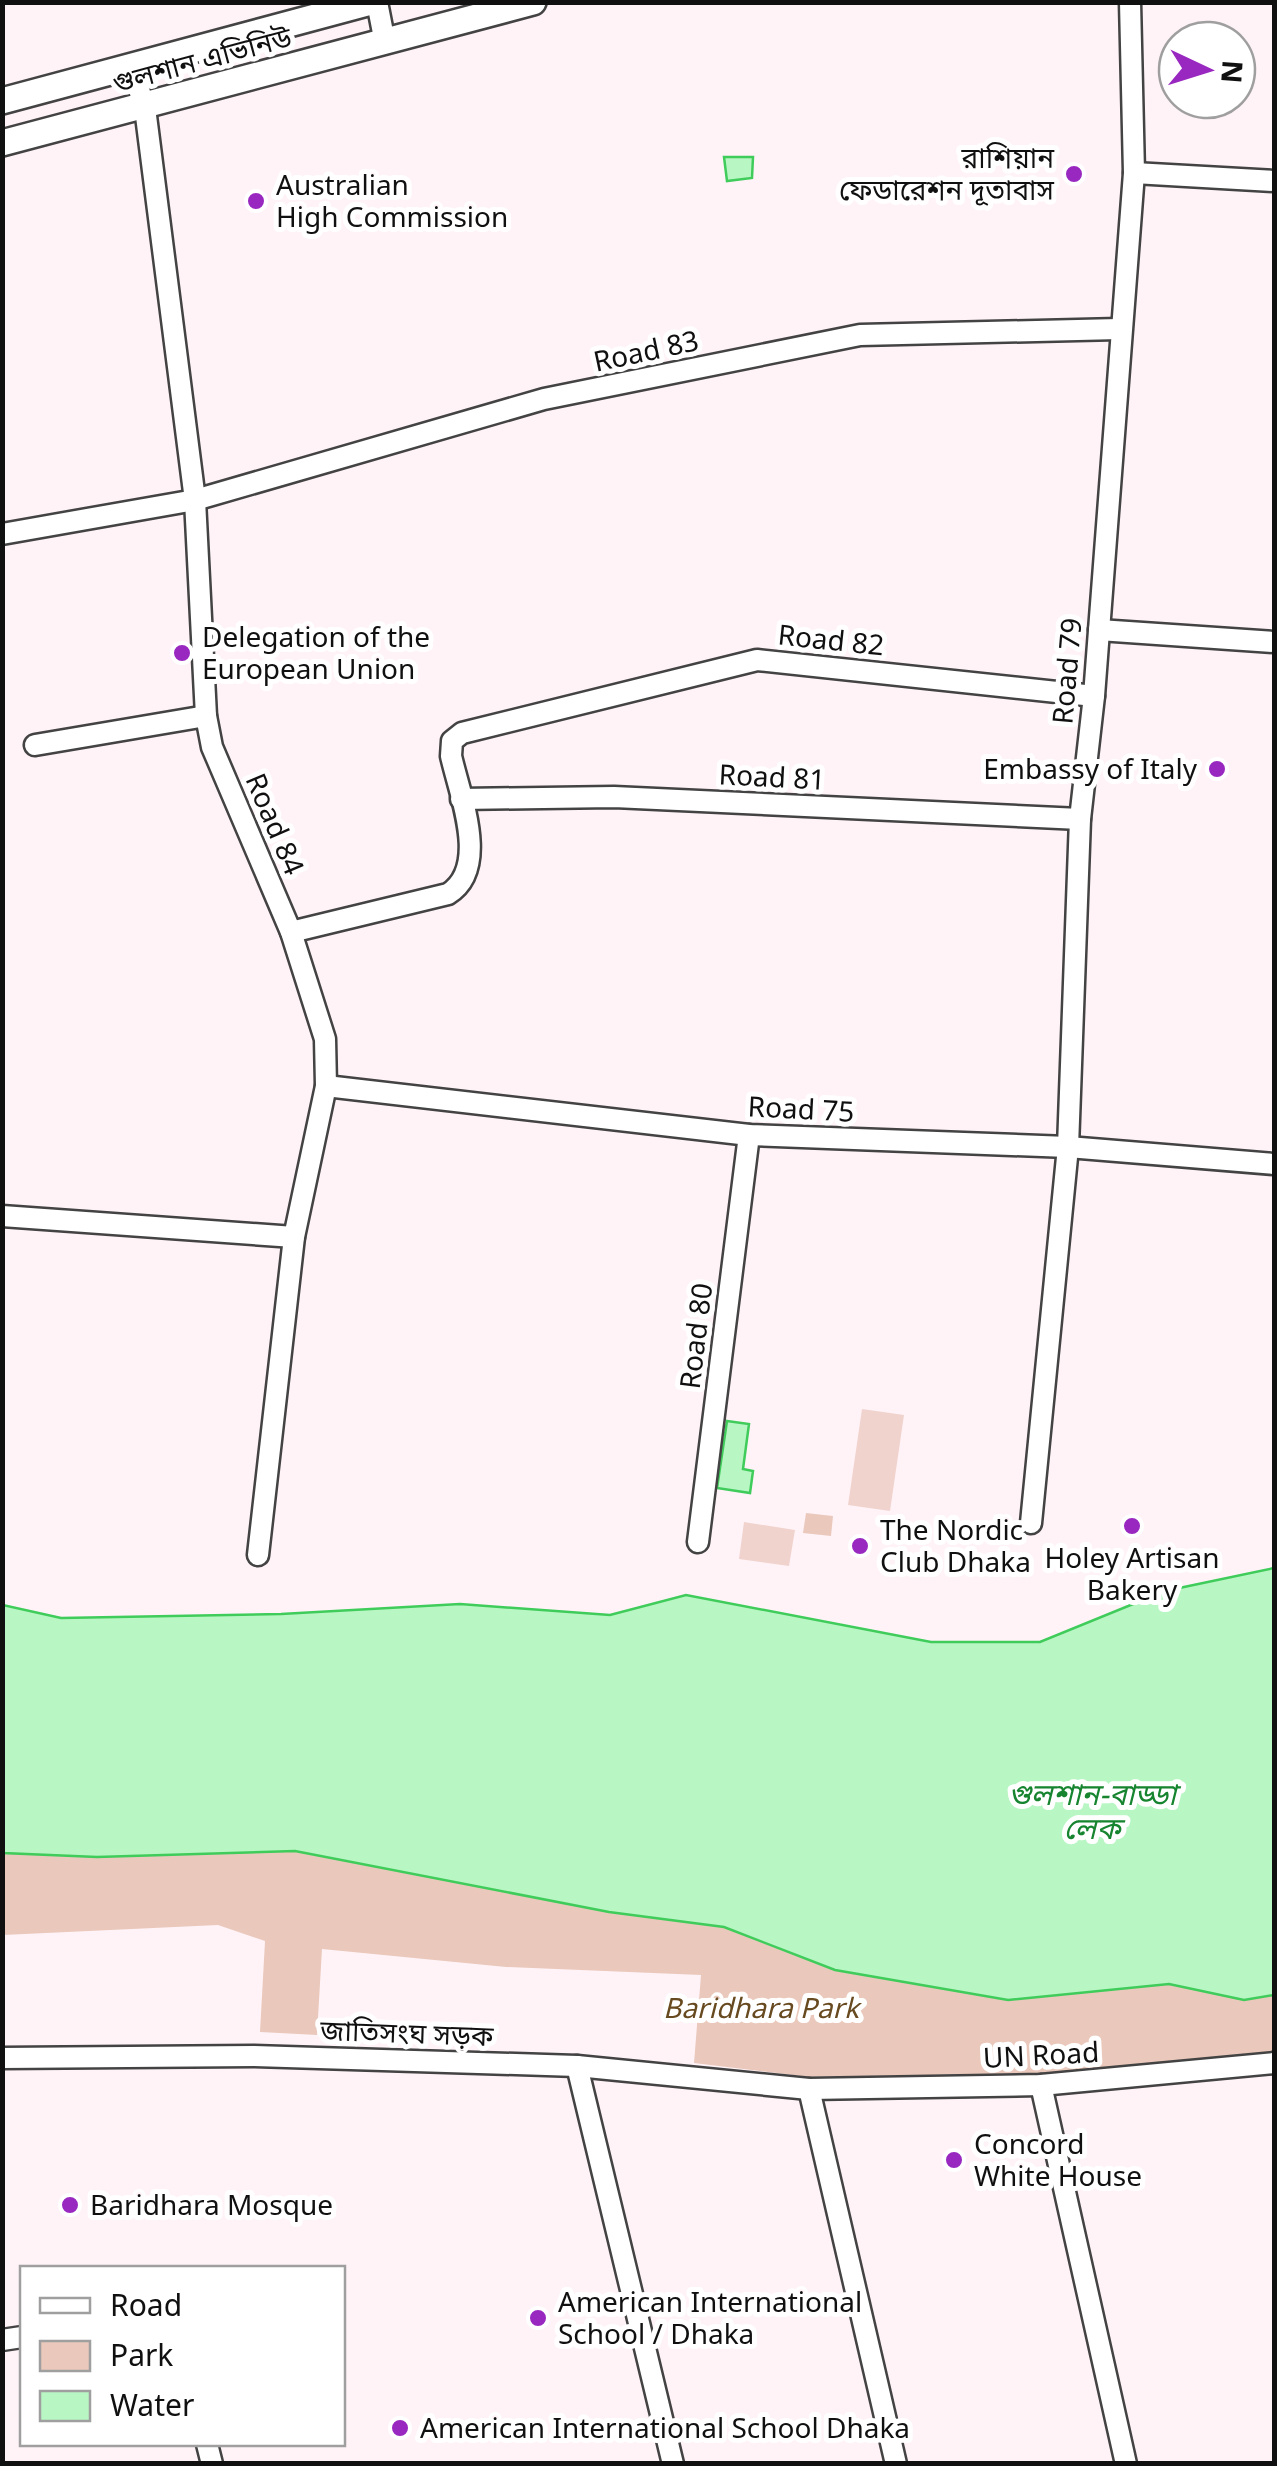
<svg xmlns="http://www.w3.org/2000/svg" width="1277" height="2466" viewBox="0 0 1277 2466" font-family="Georgia,'Noto Sans Bengali',serif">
  <rect width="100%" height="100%" fill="#fff3f8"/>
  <g fill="#eac9bc">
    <path d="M806,1513L833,1516L831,1536L803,1533Z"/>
    <path d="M288,1847L424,1876L1274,1974V2054L1041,2073L810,2077L694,2063L701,1975L506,1967L322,1949L317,2035L260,2032L265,1941L218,1925L3,1935L2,1849Z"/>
  </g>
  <g fill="#f1d3ce">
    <path d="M862,1409L904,1415L890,1511L848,1505Z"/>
    <path d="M744,1522L795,1530L789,1566L739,1559Z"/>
  </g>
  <g fill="#b8f6c3" stroke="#40cc5b" stroke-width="2.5">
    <path d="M724,157H753L752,178L727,181Z"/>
    <path d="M727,1421L749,1424L743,1469L753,1471L750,1493L717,1488Z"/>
    <path d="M1274,1568V1995L1244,2000L1169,1984L1008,2000L835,1970L724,1927L609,1912L295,1851L97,1857L3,1853V1605L61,1618L281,1614L460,1604L610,1615L686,1595L931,1642H1040L1165,1591Z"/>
  </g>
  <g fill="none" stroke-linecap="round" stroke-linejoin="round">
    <g stroke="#434343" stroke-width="25">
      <g id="minor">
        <path d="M377,2L385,43"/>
        <path d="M131,65L145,108L195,500L206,716L212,747L291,932L325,1039L326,1086L294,1237L258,1555"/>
        <path d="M1134,173L1274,181"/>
        <path d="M2,534L195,500L544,399L860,335L1119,329"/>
        <path d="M1099,630L1274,642"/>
        <path d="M35,745L206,716"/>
        <path d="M461,799L614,797L1080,819"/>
        <path d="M291,932L448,894C490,868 460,796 451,756L452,741L462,733L757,660L1094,696"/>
        <path d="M326,1086L749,1135L1068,1147L1274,1164"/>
        <path d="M2,1216L294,1237"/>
        <path d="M1031,1523L1068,1147L1080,819L1094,696L1134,173L1130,2"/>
        <path d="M698,1542L749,1135"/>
        <path d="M2,2058L254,2056L577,2066L809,2089L1041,2085L1274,2063"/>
        <path d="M577,2066L673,2464"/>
        <path d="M1041,2085L1126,2464"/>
        <path d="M809,2089L896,2464"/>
        <path d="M2,2340L22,2337"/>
        <path d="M207,2444L212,2464"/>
      </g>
    </g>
    <g stroke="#434343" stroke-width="30">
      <g id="tertiary">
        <path d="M2,101L371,2"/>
        <path d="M2,143L533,2"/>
      </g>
    </g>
    <use href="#minor" stroke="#fff" stroke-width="20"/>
    <use href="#tertiary" stroke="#fff" stroke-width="25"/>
  </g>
  <g fill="#9928c0" stroke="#fff" stroke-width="4">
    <circle cx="1074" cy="174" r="10"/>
    <circle cx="256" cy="201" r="10"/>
    <circle cx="182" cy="653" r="10"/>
    <circle cx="1217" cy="769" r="10"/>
    <circle cx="1132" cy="1526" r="10"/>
    <circle cx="860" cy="1546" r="10"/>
    <circle cx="954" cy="2160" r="10"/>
    <circle cx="70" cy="2205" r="10"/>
    <circle cx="538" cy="2318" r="10"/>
    <circle cx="400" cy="2428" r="10"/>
  </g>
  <g text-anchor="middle" stroke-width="10" stroke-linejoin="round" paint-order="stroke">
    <g font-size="28" fill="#101010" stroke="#fff">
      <text transform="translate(202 60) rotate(-15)" y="10">গুলশান এভিনিউ</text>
      <text transform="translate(646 351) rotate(-12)" y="10">Road 83</text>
      <text transform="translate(831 640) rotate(6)" y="10">Road 82</text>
      <text transform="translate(1067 671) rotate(-85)" y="10">Road 79</text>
      <text transform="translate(772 777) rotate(3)" y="10">Road 81</text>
      <text transform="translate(275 824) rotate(67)" y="10">Road 84</text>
      <text transform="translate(801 1109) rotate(3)" y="10">Road 75</text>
      <text transform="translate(696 1336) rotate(-83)" y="10">Road 80</text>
      <text transform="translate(407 2033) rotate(2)" y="10">জাতিসংঘ সড়ক</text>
      <text transform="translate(1041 2055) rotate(-3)" y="10">UN Road</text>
    </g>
    <g font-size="28" fill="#101010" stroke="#fff" text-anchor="start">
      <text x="1054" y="168" text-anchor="end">রাশিয়ান<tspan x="1054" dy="32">ফেডারেশন দূতাবাস</tspan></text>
      <text x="276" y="195">Australian<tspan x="276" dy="32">High Commission</tspan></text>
      <text x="202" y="647">Delegation of the<tspan x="202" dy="32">European Union</tspan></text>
      <text x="1197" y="779" text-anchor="end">Embassy of Italy</text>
      <text x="880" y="1540">The Nordic<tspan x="880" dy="32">Club Dhaka</tspan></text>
      <text x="1132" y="1568" text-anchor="middle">Holey Artisan<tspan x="1132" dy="32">Bakery</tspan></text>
      <text x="974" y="2154">Concord<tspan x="974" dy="32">White House</tspan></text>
      <text x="90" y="2215">Baridhara Mosque</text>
      <text x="558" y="2312">American International<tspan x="558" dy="32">School / Dhaka</tspan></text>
      <text x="420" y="2438">American International School Dhaka</text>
    </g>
    <g font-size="28" font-style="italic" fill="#684a20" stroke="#fff">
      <text x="761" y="2018">Baridhara Park</text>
    </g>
    <g font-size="30" font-style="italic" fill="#178530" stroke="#fff">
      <text x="1092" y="1805">গুলশান-বাড্ডা<tspan x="1092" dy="34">লেক</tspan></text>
    </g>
  </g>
  <rect width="1277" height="2466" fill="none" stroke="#101010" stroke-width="10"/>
  <rect x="20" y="2266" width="325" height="180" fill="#ffffff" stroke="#9f9f9f" stroke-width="2.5"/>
  <rect x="40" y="2298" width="50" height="15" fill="#ffffff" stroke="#9f9f9f" stroke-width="2.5"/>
  <text x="110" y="2316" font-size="30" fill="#101010">Road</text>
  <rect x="40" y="2341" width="50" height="30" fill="#eac9bc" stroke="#9f9f9f" stroke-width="2.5"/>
  <text x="110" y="2366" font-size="30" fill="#101010">Park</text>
  <rect x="40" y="2391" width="50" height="30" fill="#b8f6c3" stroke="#9f9f9f" stroke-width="2.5"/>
  <text x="110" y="2416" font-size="30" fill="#101010">Water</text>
  <g transform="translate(1207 70) rotate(94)"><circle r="48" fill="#ffffff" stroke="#9f9f9f" stroke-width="2.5"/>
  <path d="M0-8L18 38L0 25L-18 38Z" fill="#9928c0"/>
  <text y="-15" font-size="28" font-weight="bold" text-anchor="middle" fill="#101010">N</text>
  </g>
</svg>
